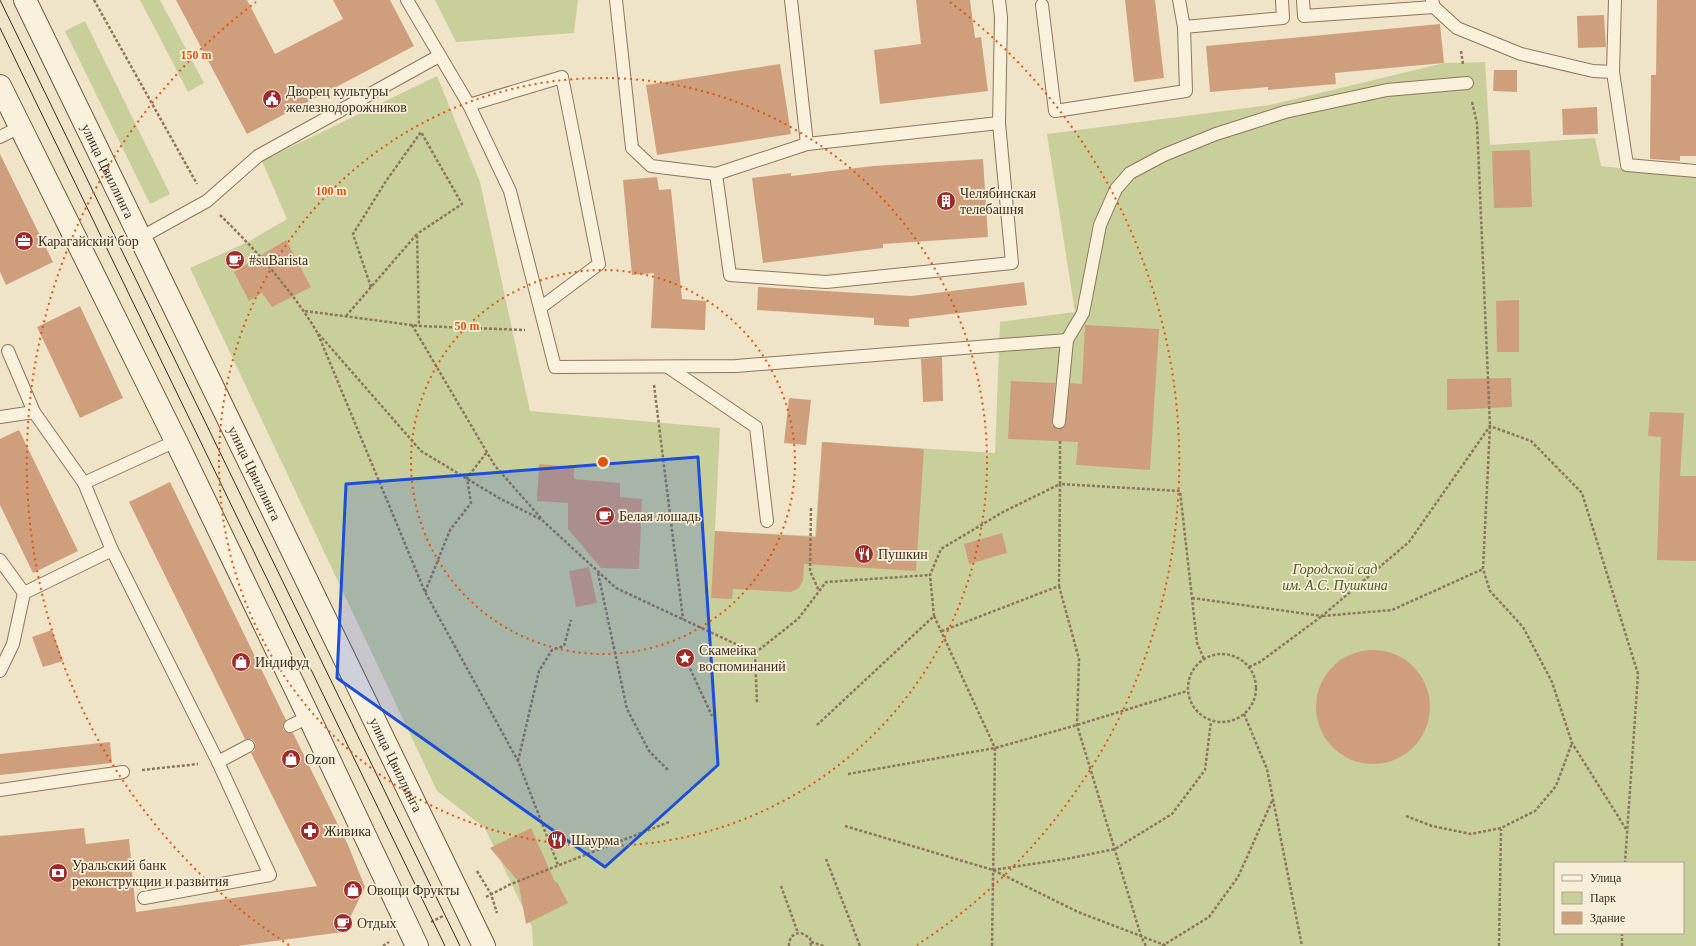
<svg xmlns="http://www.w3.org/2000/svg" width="1696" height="946" viewBox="0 0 1696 946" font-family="'Times New Roman',serif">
  <rect width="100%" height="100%" fill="#f0e4c8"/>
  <g fill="#c9cf9b" fill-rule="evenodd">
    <path d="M140,0H160L204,83L188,92Z"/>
    <path d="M435,0H578L574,33L456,42Z"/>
    <path d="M85,21L170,194L150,204L65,31Z"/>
    <path d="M1485,62L1490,145L1595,138L1601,166L1696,177V946H533L532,927L485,828L437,791L190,268L248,242L287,219L262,161L437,76L480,182L530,411L720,428L715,531L815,536L822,442L995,453L1000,322L1075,312L1047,134L1270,105L1444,63ZM1555,863H1683V933H1555Z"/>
  </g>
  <g fill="#cf9f7d">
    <path d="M176,0H247L275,54L343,19L333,0H390L414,46L247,134Z"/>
    <path d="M916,0H970L975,38L981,37L988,91L880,104L874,50L921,44Z"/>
    <path d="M1125,0H1155L1164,78L1134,82Z"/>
    <path d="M1657,0H1696V156H1680V161L1650,159L1651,75H1656Z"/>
    <path d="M1604,15L1606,47L1578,48L1577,16Z"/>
    <path d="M1440,24L1444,63L1335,73L1336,84L1268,90V87L1210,92L1206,46Z"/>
    <path d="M780,64L791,134L657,155L646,85Z"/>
    <path d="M1494,70H1517V92L1493,91Z"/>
    <path d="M1597,107L1598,134L1563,135L1562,109Z"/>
    <path d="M1530,150L1532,207L1494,208L1492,151Z"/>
    <path d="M0,154L53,262L6,285L0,272Z"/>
    <path d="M983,159L988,237L883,244V248L763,263L752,178L791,173V176L873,166Z"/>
    <path d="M657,177L659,190L671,189L682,299L706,301L705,330L651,328L654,273L632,275L623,180Z"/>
    <path d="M286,240L311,287L272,307L262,293L249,301L234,272Z"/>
    <path d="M1024,282L1027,305L909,319V327L874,325V318L757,310L758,287L911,296Z"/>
    <path d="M1519,300V352H1497L1496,301Z"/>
    <path d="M80,306L123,398L80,418L37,327Z"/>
    <path d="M1085,325L1159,329L1150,470L1076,465L1078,442L1008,439L1011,381L1055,383L1052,425L1058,429L1065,426L1070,383L1082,384Z"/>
    <path d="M942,357L943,401L923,402L921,359Z"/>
    <path d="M1511,378L1512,407L1447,410V379Z"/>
    <path d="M789,398L811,400L806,445L784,443Z"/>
    <path d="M1650,412L1684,413L1680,476H1696V561L1657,560L1661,437L1648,436Z"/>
    <path d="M19,430L78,551L33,573L0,505V439Z"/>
    <path d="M822,442L924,449L916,571L804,564L803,580L799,588L791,592L733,589L732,599L711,598L715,531L816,537Z"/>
    <path d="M539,464L574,467V479L620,483V497L642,499L639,569L601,568L568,529V503L537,501Z"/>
    <path d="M170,482L286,720L283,725V730L289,733H293L348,845L365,887L343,932L238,946H0V836L84,828L86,844L129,839L136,912L317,886L251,753L255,750V743L252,739H245L129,502Z"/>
    <path d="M1002,533L1007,553L969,564L964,544Z"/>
    <path d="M589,567L597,603L576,607L569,571Z"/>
    <path d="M52,630L63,661L43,667L32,637Z"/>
    <circle cx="1373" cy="707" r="57"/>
    <path d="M110,742L112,763L0,775V754Z"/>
    <path d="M531,828L555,882H557L568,903L526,924L518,881L490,848Z"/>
  </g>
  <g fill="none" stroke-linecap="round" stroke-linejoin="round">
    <g stroke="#8d765c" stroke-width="14">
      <g id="lane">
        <path d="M407,0L469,105L510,191L555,367L736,366L1067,340L1059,422"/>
        <path d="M616,0L632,148L651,166L716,174L807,144"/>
        <path d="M1303,0L1304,16L1434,7"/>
        <path d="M1432,0L1434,7L1457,28L1521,54L1593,71L1613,72"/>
        <path d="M1615,0L1613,72L1627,165L1696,171"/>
        <path d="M1042,5L1055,111L1186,91L1184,27L1179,0"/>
        <path d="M1184,27L1283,18L1282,0"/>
        <path d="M469,105L562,77L599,264L540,308"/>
        <path d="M999,123L1001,17L999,0"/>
        <path d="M0,137L20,127"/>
        <path d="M716,174L730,275L826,282L1012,263L999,123L807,144L791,0"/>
        <path d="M140,238L207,201L258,156L439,56"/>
        <path d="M1067,340L1083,313L1100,225L1116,189L1130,173L1164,155L1216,134L1285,112L1387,90L1467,83"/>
        <path d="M8,351L34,412"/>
        <path d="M668,367L756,427L767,521"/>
        <path d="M0,417L34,412L84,483L112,550L218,762L270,875L144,898"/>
        <path d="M84,483L176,441"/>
        <path d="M0,560L24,593L112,550"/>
        <path d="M0,671L13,644L24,593"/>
        <path d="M290,726L309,717"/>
        <path d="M218,762L248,746"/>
        <path d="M0,790L123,772"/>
      </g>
    </g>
    <g stroke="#6f573f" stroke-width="24">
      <g id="secondary">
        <path id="s1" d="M25,0L484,946"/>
        <path d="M0,86L176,441L309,717L417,946"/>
      </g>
    </g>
    <g stroke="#8d765c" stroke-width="2.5" stroke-dasharray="3 2" stroke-linecap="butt">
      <path d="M94,0L197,184"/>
      <path d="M1461,51L1463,64"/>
      <path d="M1472,102L1477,123L1490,426L1483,569L1490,591L1523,627L1552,682L1572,743L1626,829"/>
      <path d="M220,215C256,250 291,289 317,332L421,451L499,498L542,520L616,588L755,653L757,704"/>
      <path d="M371,287L353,234L386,181L421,132L462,204L417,234"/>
      <path d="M305,311L419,326L525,330"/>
      <path d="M346,316L417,234L419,326"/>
      <path d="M412,325L495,466L541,518"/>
      <path d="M318,334L425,592L518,761L558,865"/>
      <path d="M654,385L683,619"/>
      <path d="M1060,441V484L1180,491L1197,643L1204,659"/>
      <path d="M811,508L810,571L819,591"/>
      <path d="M598,573L627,709L649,751L668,770"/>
      <path d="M1059,586L1079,659L1077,725L1141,936L1146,946"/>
      <path d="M425,592L450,530L471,503L467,478L487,452"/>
      <path d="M1192,598L1322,616L1409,542L1490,426L1531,441L1582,493L1638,674L1625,863"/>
      <path d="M934,616L930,575L941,549L1003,512L1060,484L1059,586L942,631"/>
      <path d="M755,653L798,619L826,582L930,575"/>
      <circle cx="1222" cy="688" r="34"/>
      <path d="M688,664L712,716"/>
      <path d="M1249,667L1260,662L1322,616L1392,610L1483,569"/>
      <path d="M1244,714L1267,769L1302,946"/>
      <path d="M817,725L934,616L995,748L992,946"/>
      <path d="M518,761L539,671L552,650L564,646L571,620"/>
      <path d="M142,770L198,764"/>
      <path d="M848,774L995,748L1077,725L1187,691"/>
      <path d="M1406,816L1432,826L1471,834L1501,828L1535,811L1556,786L1572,743"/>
      <path d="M845,826L993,870L1078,912L1167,946"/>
      <path d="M826,859L860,946"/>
      <path d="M993,870L1066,859L1115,849L1172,814L1205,770L1211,721"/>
      <path d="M477,871L491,894L497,913"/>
      <path d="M781,886L798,933"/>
      <path d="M486,897L511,884L669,822"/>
      <path d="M431,922L443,916"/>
      <path d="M811,942L824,946"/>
      <path d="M383,946L389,942"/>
      <path d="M789,946C789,938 793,933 801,933L810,938L811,946"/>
      <path d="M1162,946L1209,917L1238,877L1273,799"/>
      <path d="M1499,946L1501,829"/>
      <path d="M1622,946V933"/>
    </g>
    <use href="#lane" stroke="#faf1dc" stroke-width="12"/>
    <use href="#secondary" stroke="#faf1dc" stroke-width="22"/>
    <g stroke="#3d2e20" stroke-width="1">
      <path d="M0,0L460,946"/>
      <path d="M0,28L445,946"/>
    </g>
  </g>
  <path fill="#1d4ed8" fill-opacity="0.2" stroke="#1d4ed8" stroke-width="3" stroke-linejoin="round" d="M698,457L718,765L605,867L337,678L346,484Z"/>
  <g fill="none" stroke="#df570d" stroke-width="2" stroke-dasharray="2 4">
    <circle cx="603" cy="462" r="192"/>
    <circle cx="603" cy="462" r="384"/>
    <path d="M289 945A576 576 0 0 1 256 2M950 2A576 576 0 0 1 917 945"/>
  </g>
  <defs>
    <g id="civic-disc" transform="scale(1)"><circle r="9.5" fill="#9e2a2b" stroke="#f7eed8"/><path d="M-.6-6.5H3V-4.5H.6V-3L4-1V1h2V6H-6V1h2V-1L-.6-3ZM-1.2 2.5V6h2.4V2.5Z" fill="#fff"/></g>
    <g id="building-disc" transform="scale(1)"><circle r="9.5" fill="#9e2a2b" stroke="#f7eed8"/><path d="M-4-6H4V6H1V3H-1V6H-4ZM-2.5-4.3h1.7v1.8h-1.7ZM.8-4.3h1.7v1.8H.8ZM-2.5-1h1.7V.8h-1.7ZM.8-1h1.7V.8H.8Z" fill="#fff"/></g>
    <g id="office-disc" transform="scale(1)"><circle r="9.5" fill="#9e2a2b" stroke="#f7eed8"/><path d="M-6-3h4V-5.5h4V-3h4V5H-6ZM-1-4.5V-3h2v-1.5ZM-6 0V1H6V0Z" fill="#fff"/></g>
    <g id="cafe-disc" transform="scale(1)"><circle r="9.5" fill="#9e2a2b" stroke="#f7eed8"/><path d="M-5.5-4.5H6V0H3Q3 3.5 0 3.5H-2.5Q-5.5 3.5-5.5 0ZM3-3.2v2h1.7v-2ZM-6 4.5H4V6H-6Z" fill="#fff"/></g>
    <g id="restaurant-disc" transform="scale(1)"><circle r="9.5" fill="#9e2a2b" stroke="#f7eed8"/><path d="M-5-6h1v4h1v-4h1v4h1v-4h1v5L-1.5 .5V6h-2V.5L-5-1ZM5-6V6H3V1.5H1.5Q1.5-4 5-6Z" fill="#fff"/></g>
    <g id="sight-disc" transform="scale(1)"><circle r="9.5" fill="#9e2a2b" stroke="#f7eed8"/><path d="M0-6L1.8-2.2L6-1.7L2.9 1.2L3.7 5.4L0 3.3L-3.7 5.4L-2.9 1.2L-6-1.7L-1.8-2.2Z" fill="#fff"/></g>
    <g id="shop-disc" transform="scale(1)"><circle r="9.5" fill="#9e2a2b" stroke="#f7eed8"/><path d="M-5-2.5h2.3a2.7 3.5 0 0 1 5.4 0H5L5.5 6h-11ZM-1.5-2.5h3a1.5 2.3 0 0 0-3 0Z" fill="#fff"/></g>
    <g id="pharmacy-disc" transform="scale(1)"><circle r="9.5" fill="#9e2a2b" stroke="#f7eed8"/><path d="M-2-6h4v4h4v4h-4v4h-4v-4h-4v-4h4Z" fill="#fff"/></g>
    <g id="bank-disc" transform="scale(1)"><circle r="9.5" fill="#9e2a2b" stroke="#f7eed8"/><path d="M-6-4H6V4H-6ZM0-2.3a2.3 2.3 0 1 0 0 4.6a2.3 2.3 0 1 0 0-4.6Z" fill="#fff"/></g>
  </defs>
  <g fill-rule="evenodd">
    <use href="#civic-disc" x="272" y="99"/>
    <use href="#building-disc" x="946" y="201"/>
    <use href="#office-disc" x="24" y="241"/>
    <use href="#cafe-disc" x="235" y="260"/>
    <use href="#cafe-disc" x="605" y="516"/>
    <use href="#restaurant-disc" x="864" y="554"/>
    <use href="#sight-disc" x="685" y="658"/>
    <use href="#shop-disc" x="241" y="662"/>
    <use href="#shop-disc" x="291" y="759"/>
    <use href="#pharmacy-disc" x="310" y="831"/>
    <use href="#restaurant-disc" x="557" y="840"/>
    <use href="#bank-disc" x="58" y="873"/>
    <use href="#shop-disc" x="353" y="890"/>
    <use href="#cafe-disc" x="343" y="923"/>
  </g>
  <g text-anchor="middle" stroke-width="3.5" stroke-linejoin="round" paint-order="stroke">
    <g font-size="14" fill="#3d2e20" stroke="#f7eed8" text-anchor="start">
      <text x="286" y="96">Дворец культуры<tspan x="286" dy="16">железнодорожников</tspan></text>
      <text x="960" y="198">Челябинская<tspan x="960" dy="16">телебашня</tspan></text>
      <text x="38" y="246">Карагайский бор</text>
      <text x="249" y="265">#suBarista</text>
      <text x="619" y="521">Белая лошадь</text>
      <text x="878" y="559">Пушкин</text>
      <text x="699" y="655">Скамейка<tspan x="699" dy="16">воспоминаний</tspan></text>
      <text x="255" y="667">Индифуд</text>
      <text x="305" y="764">Ozon</text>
      <text x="324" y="836">Живика</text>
      <text x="571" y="845">Шаурма</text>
      <text x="72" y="870">Уральский банк<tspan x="72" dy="16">реконструкции и развития</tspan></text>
      <text x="367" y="895">Овощи Фрукты</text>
      <text x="357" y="928">Отдых</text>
    </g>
    <g font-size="14" fill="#3d2e20" stroke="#f7eed8">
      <text dy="5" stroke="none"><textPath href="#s1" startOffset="190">улица Цвиллинга</textPath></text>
      <text dy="5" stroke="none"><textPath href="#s1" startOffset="526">улица Цвиллинга</textPath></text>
      <text dy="5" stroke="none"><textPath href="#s1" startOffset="850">улица Цвиллинга</textPath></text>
    </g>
    <g font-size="14" font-style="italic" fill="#4d5a26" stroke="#f7eed8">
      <text x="1335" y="574">Городской сад<tspan x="1335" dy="16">им. А.С. Пушкина</tspan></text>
    </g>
  </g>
  <circle cx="603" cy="462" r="6" fill="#df570d" stroke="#f7eed8" stroke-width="2"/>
  <g font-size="12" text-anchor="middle" font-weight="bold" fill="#df570d" stroke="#f7eed8" stroke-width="3.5" stroke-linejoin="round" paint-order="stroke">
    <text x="196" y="59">150 m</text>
    <text x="331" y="195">100 m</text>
    <text x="467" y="330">50 m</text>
  </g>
  <rect x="1554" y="862" width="130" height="72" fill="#f7eed8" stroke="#ada18e"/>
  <rect x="1562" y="875" width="20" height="6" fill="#faf1dc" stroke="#ada18e"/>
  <text x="1590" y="882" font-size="12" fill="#3d2e20">Улица</text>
  <rect x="1562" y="892" width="20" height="12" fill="#c9cf9b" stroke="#ada18e"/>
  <text x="1590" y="902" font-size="12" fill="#3d2e20">Парк</text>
  <rect x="1562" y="912" width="20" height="12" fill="#cf9f7d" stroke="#ada18e"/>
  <text x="1590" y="922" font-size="12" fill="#3d2e20">Здание</text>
</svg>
